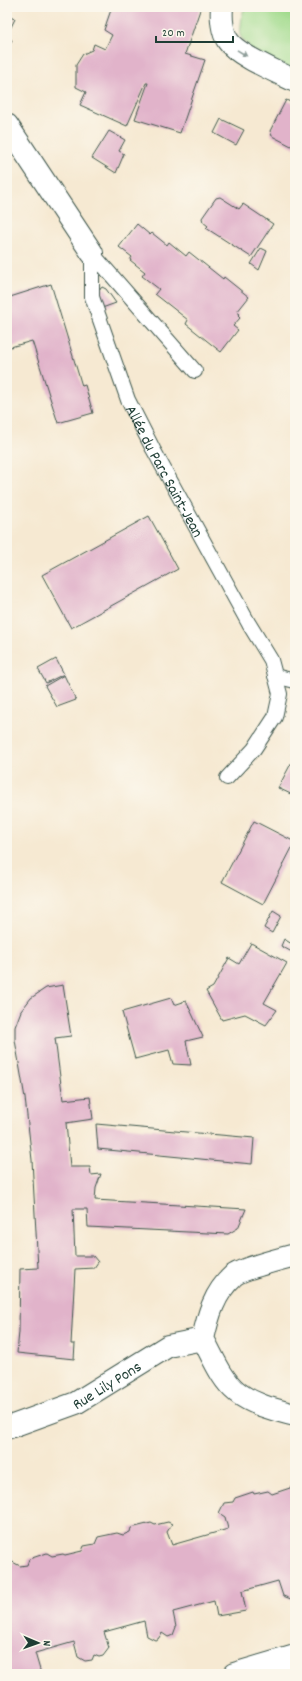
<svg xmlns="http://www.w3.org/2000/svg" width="302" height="1681" viewBox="0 0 302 1681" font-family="Dekko,sans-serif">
  <rect width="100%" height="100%" fill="#fbf7ec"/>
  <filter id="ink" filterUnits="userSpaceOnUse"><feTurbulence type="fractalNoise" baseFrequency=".025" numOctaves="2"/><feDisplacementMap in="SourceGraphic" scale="8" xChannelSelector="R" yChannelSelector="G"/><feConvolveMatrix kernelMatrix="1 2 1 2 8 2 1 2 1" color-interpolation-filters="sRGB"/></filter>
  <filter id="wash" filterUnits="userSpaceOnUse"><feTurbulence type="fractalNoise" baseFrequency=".012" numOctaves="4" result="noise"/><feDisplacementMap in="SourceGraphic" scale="16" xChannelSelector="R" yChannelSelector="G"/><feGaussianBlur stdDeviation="0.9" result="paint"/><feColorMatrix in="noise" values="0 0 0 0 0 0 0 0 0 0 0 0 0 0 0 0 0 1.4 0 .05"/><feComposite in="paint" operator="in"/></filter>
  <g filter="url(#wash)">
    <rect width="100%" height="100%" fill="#f6e9d2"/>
    <path fill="#a2db8d" stroke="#608c60" d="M245,7H295V72L252,50L240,36L242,15Z"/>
    <g id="blocks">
      <g fill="#e1b3ca">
        <path d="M112,7H201L185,54L205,60L180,133L135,119L148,83H146L127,126L80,105L86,92L76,87V65L83,54L92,50L94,44L105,49L112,35L104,30Z"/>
        <path d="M7,16L15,19L7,35Z"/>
        <path d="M7,37L12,40L8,48H7Z"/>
        <path d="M286,100L295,104V148L272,136L270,131Z"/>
        <path d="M221,119L244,130L236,145L214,133Z"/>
        <path d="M109,131L125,140L119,151L124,154L116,173L92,158Z"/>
        <path d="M220,197L239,209L243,204L273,224L251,257L206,228L208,226L203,222L202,218L216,198Z"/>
        <path d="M137,224L150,235L152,233L167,245L169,242L186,256L189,252L223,279L224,277L249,297L237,312L240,314L238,316L240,318L233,326L238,330L221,352L186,324L188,320L155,294L159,289L142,276L145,272L130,260L132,257L119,247Z"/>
        <path d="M261,248L267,251L259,270L251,264Z"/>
        <path d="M51,284L82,386L85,385L93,413L58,423L32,341L7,348V298Z"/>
        <path d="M102,287L106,289L116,303L102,308L98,292Z"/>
        <path d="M149,516L178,569L71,628L42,575Z"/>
        <path d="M56,659L64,674L46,683L38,669Z"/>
        <path d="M64,675L76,700L57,707L45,686Z"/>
        <path d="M295,756V796L278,788Z"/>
        <path d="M254,821L295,842L263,904L222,882Z"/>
        <path d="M273,911L281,916L272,933L264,928Z"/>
        <path d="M284,939L295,946L292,952L281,946Z"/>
        <path d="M251,943L287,963L264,1003L277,1010L266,1025L245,1014L222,1020L206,991L213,987L229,958L239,964Z"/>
        <path d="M63,985L71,1036L55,1038L63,1100L90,1097L93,1119L66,1123L70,1167H90L91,1175L101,1174L96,1188L95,1200L246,1209L238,1228L228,1234L88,1227L87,1209H73L75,1256H93L98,1262L94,1268L75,1269L71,1344H75L74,1359L17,1353L19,1332L20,1269L38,1268L32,1160L25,1098L15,1040V1027L21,1011L31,998L46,988Z"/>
        <path d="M171,998L174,1005L186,1001L203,1037L186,1041L191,1065L173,1064L169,1050L135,1059L122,1012Z"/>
        <path d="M96,1124L254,1138L252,1164L98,1149Z"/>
        <path d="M295,1483V1599H291L283,1596L278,1581L242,1591L246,1611L217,1616L214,1601L173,1612L176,1627L173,1635L168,1637L162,1633L158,1639L155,1640L147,1636L144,1621L104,1632L109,1648L103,1656L99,1657L94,1655L92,1660L85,1661L78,1657L74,1642L35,1653L40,1670L38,1674H9L7,1668V1559L20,1566L27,1565L29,1559L47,1553L52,1556L63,1554L65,1555L82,1551L84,1546L95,1544L98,1537L117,1533L123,1535L130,1532L131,1528L151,1523L155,1525L168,1522L172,1524L167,1532L172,1545L228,1529L225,1517L219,1513L224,1503L233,1502L235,1498L253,1492L254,1494L268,1491L272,1494L290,1488L292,1484Z"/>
      </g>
    </g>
  </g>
  <g filter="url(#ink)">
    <use href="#blocks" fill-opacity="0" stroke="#3f574c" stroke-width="1"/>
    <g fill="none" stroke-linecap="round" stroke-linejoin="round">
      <g stroke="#3f574c" stroke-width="16">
        <g id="lane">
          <path id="s1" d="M92,253V297L128,400L153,449L249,624L271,660L280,694L275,717L254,749L227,778"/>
          <path d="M92,253L195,371"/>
          <path d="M275,676L295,681"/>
        </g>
      </g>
      <g stroke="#3f574c" stroke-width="24">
        <g id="street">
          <path d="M222,7C221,17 222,32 228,41C238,56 278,72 295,81"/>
          <path d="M7,125L92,253"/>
          <path d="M295,1255C284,1258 240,1269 233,1276C214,1293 208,1316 203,1339C213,1357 221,1379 237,1392C253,1405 276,1410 295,1415"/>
          <path id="s2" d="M7,1428L76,1403L168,1346L203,1339"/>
          <path d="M234,1674L295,1656"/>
        </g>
      </g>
      <use href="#lane" stroke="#fff" stroke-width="14"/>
      <use href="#street" stroke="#fff" stroke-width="22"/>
    </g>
    <defs><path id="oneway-solid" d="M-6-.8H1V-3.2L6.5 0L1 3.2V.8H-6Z"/></defs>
    <use fill="#8f9e9a" href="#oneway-solid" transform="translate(242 53) rotate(32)"/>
  </g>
  <g text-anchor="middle" stroke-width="3" stroke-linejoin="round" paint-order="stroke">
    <g font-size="16" fill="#1f3d34" stroke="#fbf7ec">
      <text dy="6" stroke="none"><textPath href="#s1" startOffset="233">Allée du Parc Saint-Jean</textPath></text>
      <text dy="6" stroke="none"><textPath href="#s2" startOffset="109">Rue Lily Pons</textPath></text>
    </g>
  </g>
  <rect width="302" height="1681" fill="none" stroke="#fbf7ec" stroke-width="24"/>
  <g transform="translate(38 1643) rotate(92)" stroke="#fbf7ec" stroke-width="3" paint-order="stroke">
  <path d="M0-3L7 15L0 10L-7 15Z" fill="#1f3d34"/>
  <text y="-6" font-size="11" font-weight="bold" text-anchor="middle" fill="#1f3d34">N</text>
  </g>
  <path d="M156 36v6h77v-6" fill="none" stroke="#1f3d34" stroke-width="2"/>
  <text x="162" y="36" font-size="12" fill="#1f3d34" stroke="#fbf7ec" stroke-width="3" paint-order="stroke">20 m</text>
</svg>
